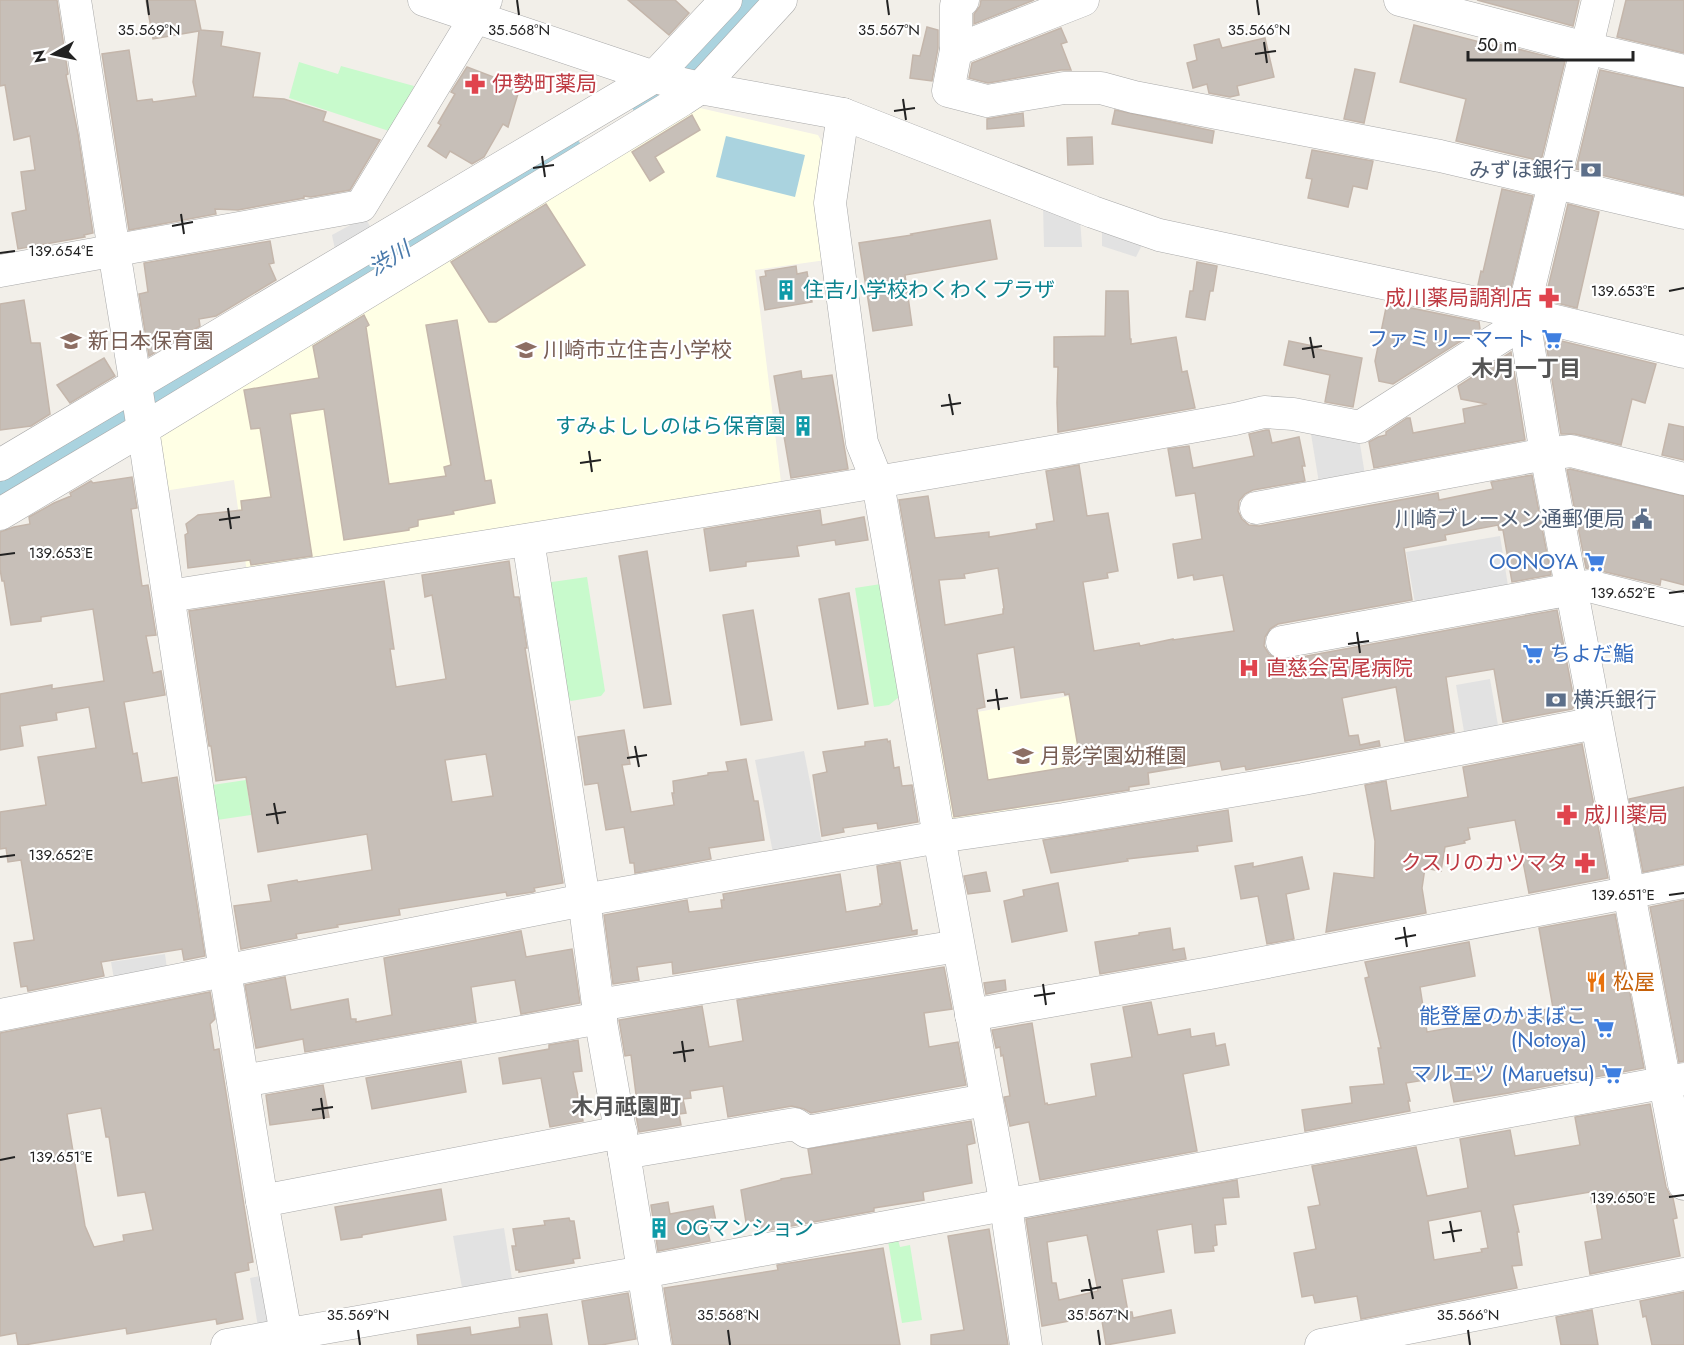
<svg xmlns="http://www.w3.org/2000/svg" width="1684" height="1345" viewBox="0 0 1684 1345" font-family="Jost,'Noto Sans JP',sans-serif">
  <rect width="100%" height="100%" fill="#f2efe9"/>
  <g fill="#ffffe5">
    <path d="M687,105L818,135L823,144L826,260L755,270L782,490L247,573L234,480L164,491L155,431Z"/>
    <path d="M1099,691L1116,792L947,821L930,720Z"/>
  </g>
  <g fill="#c8facc">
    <path d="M299,62L338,74L341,66L414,86L395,133L289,98Z"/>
    <path d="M587,577L605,691L601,696L571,701L563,696L545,583Z"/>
    <path d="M881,584L899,697L889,705L874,707L855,588Z"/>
    <path d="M246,780L251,815L217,820L212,785Z"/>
    <path d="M898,1240L900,1247L910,1245L922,1320L902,1323L888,1241Z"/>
  </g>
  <g fill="#e2e2e2">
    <path d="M1043,206L1080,218L1082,247H1044Z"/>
    <path d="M365,217L374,234L336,254L332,235Z"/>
    <path d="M1102,226L1144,241L1136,257L1102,246Z"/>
    <path d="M1310,428L1359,438L1365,475L1319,483Z"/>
    <path d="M1500,536L1509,592L1416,609L1406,552Z"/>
    <path d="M1490,679L1499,731L1465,737L1456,685Z"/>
    <path d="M804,751L822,844L773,853L755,760Z"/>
    <path d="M165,954L167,969L114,979L111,962Z"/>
    <path d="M504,1228L512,1279L462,1288L453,1236Z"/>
    <path d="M264,1275L272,1324L258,1327L250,1278Z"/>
  </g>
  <path fill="#aad3df" d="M726,136L805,155L795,197L716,177Z"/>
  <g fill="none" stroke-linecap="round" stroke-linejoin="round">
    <g stroke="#aad3df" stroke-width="39">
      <path d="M651,102L673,89L691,75L755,0"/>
      <path d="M0,489L140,408L564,154"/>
    </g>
  </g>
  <g fill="#c7bfb8" stroke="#c4b6ab" stroke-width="1.5" fill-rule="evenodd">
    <path d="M0,0H57L68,74L66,75L78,134L93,233L84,235L85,237L18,249L12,213L26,210L21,172L35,170L30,136L14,140L5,85L0,86Z"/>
    <path d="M146,0H195L201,30L223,32L221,46L260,53L253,97L284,99L326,112L323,121L380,140L350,190L311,197L304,196V198L238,210L215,209L216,214L129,230L102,54L129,50L137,101L152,99L153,102L196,96L193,82L199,31L153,39Z"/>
    <path d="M628,0H675L689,13L669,35Z"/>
    <path d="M981,0H1034L974,24V14L980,6Z"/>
    <path d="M1477,0H1579L1573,26Z"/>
    <path d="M1626,0H1684V53L1617,37Z"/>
    <path d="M1414,25L1499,47L1498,44L1565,61L1541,161L1456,141L1466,99L1400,82Z"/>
    <path d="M927,27L938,30V48L932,81L910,78L913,55L920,56Z"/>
    <path d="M1061,28L1067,42L1061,44L1071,70H1061L988,83L969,78L972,63Z"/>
    <path d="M1265,38L1274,77L1237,86L1239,95L1230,97L1209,93L1207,84L1193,88L1187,63L1197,60L1194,45L1219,39L1222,48Z"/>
    <path d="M467,67L520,87L508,127L503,124L484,157L472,164L450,151L446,158L428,146L441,125L438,123L455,94L451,92Z"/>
    <path d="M1355,69L1375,73L1364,123L1344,119Z"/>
    <path d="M1600,70L1684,88V195L1576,169Z"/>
    <path d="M1115,110L1214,131L1212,143L1112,124Z"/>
    <path d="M1023,113L1024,126L987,129V119Z"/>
    <path d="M692,115L700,130L655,157L664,172L650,181L632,152Z"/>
    <path d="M1092,137L1093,164L1068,165L1067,138Z"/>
    <path d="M1312,150L1373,161L1367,189L1353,186L1348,207L1308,198L1312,179L1306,178Z"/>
    <path d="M1502,189L1533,196L1510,292L1478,285L1481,271L1483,272Z"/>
    <path d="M546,204L585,265L496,322H489L451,262Z"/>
    <path d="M1568,204L1599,212L1577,308L1545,300Z"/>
    <path d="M990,220L997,259L905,275L912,325L873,331L859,243L912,235L911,234Z"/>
    <path d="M270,241L274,263L269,264L276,280L216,316L199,319L200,326L149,356L139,294L148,292L144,263Z"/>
    <path d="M1197,262L1217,266L1213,291H1210L1205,320L1186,317L1190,291H1193Z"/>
    <path d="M796,266L797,274L807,272L812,302L765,310L760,277L766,276L765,271Z"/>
    <path d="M1106,291H1128L1130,339H1131V344L1176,337L1182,372L1187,371L1195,408L1058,432L1057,403L1058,367H1054V337L1105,336Z"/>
    <path d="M24,300L31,343H40L50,414L31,426L0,430V304Z"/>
    <path d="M1387,303L1479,322L1480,329L1393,384L1379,381L1375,361Z"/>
    <path d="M364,315L369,325L366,327L389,484L446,476L444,467L451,465L426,325L457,320L485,481L491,480L495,503L453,511L454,514L418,520V526L409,528V530L344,540L324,409L290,414L312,556L251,565L250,560L188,568L185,535L188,533L186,524L198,515L242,510L241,501L271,497L260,428L251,429L244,390L319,378L313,346Z"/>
    <path d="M1545,337L1656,364L1645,403L1632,399L1621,445L1575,434H1561Z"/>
    <path d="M1289,341L1318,347L1317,349L1362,358L1353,407L1325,402L1330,375L1284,365Z"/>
    <path d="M1511,352L1525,440L1374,468L1369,442L1378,437L1386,435V432L1407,418H1410L1413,433L1465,423L1463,409L1487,404L1461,399L1458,386Z"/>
    <path d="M104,358L115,376L70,403L57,385Z"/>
    <path d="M801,371L802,379L832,375L848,469L791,478L774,376Z"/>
    <path d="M1669,424L1684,427V460L1662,455Z"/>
    <path d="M1266,430H1269L1272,443L1299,437L1305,466H1302L1305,481L1253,490L1245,494L1239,501L1238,511L1242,519L1249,525L1259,526L1438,493L1439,500L1493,489L1491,482L1532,475L1551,575L1512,582L1503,530H1499L1498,525L1445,535L1446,540L1404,548L1412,600L1278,624L1270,629L1265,637L1264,646L1269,654L1277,659L1285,660L1557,610L1575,705L1572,709L1503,722L1494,669L1446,677L1454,732L1405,741L1396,687L1342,698L1349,736L1358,735L1360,745L1379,741L1380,746L1246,770L1245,766L1222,770L1220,761L1148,773L1149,784L1129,787V790L954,817L899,500L928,496L935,538L989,532V537L1037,529L1036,524L1054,521L1046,471L1079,465L1087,516L1108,513L1118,571L1107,573L1108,578L1083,582L1094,651L1139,643L1140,646L1173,639V640L1234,631L1223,575L1194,580L1193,575L1178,578L1173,544L1202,539L1195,493L1176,496L1168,449L1189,446L1193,468L1254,456L1249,434ZM998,568L1004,609H1003V614L945,625L939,580L965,578L964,574ZM1014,647L1021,698L1064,692L1065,695L1069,694L1081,765L988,780L977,709L985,707L977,654Z"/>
    <path d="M1570,469L1684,496V585L1661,579L1660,585L1593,569L1586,568L1567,470Z"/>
    <path d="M132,477L137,508L131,509L142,586L148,585L156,635L146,636L153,673L161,671L165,695L124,702L133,754L137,753L142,783L177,777L205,956L184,960L182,949L101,962L104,976L28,991L27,986L21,987L14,943L34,940L21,860L8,862L6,848L0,849V812L46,805L38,757L96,748L89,707L56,713L57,720L20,726L23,746L0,750V694L52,685V689L104,681L93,609L41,617V621L11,625L4,581H2L0,569V532L14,527L30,524L29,517L54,503L71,496L70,493L91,481L93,483Z"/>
    <path d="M820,510L822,525L864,517L868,540L836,545L835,540L797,546L799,556L746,562V566L710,571L704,529Z"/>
    <path d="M647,551L671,704L644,708L619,556Z"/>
    <path d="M509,561L514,597H519L527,648H525L563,883L534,888L535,891L533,892L507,896L506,892L399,909L400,915L337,925L338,927L296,934L297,938L241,949L234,906L271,901L268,885L297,880L298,882L372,870L367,834L258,852L246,777L216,781L211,746H209L189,611L384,581L394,649H390L396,687L446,679L432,595L425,597L422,575ZM486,754L493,796L452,802L445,760Z"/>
    <path d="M849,593L868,704L838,709L819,599Z"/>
    <path d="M753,610L772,720L741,725L723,615Z"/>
    <path d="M624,730L630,764L622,765L631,812L674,805L672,793H674L673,781L708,775V773L728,771L726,762L746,759L754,801H758L764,840L709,848L711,859L635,873L634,863H630L624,827L606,830L598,783L585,785L578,737Z"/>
    <path d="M887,739L888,742L890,741L894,768L899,767L902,786L912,785L918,822L878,829L877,823L843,828L844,832L822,836L813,775L827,772L823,752L865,746V742Z"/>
    <path d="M1582,744L1608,878L1529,893L1515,820L1468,828L1470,839L1464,841L1465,843L1445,847L1441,871L1425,868L1422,888L1426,913L1326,932L1334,873L1374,878L1375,841L1365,785L1386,781L1391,811L1468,797L1463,767Z"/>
    <path d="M1684,787V864L1643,872L1629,799Z"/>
    <path d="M1228,810L1232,841L1197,846L1198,851L1127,859L1128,861L1051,873L1043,840Z"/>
    <path d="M1302,857L1309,889L1286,894L1294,939L1267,944L1258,896L1241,899L1235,866L1253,863V867Z"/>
    <path d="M900,862L912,931L917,930V934L673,974L672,962L637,967L639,980L613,984L604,915L687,900L689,912L722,908L721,900H724L723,894L840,874L846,912L880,906V904H882L877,866Z"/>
    <path d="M986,872L990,891L968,894L964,876Z"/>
    <path d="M1058,883L1067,931L1012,942L1004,901L1024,896L1023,890Z"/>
    <path d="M1684,900V1061L1679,1062L1650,907Z"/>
    <path d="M1615,914L1644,1068L1509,1093L1454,1102L1449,1076L1406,1083L1410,1101H1408L1410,1111L1305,1131L1302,1110L1352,1103L1350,1087L1384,1084L1378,1048H1381L1365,978L1369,977L1365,962L1469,942L1475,976L1420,987L1427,1032L1495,1020V1019L1553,1008L1539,928Z"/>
    <path d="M1170,928L1173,950L1184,948L1186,959L1100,974L1095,942L1139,935V933Z"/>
    <path d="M521,931L526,957L572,949L580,1003L521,1014L515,980L471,987L476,1022L305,1052L303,1039L256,1048L245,985L285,977L291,1010L348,999L351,1019H356V1022L392,1015L384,958Z"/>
    <path d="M944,967L952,1009L924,1013L929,1047L958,1042L966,1085L811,1113L804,1109L792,1106L728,1117L723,1086L690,1091L691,1098L683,1099L686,1113L679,1114L681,1125L639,1132L635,1110H638L631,1055L625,1056L619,1020L702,1006L709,1047L743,1041L737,1000Z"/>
    <path d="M1005,980L1006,990L986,994L984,983Z"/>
    <path d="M210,992L215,1019L210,1024L214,1050L219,1049L253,1262L248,1263L249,1270L235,1273L243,1319L217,1324L216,1319L127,1334L126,1328L24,1345H18L16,1333L0,1336V1033ZM101,1108L106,1137H109L118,1196L145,1192L153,1230L123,1235L124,1241L94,1247L85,1226L67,1114Z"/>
    <path d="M1151,1002L1158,1035L1190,1029L1191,1037L1214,1033L1216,1046L1225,1044L1229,1065L1183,1074L1197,1151L1040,1180L1029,1122L1010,1126L1004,1097L1010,1096L1003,1055L1001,1056L1000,1047L996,1048L992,1030L1032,1023L1045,1104L1047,1103L1048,1105L1096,1096L1091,1064L1132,1057L1123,1007Z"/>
    <path d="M578,1040L582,1071L573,1072L583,1121L550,1127L541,1078L503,1084L499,1058L549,1049V1045Z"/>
    <path d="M461,1061L466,1092L372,1109L366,1078Z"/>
    <path d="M323,1085L329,1117L270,1125L266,1095Z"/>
    <path d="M1650,1104L1666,1187L1670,1195L1673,1198L1677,1218L1673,1219L1680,1256L1590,1274L1585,1242L1602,1239L1596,1202L1592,1203L1590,1192L1513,1205L1519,1232H1517L1522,1265L1512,1266L1517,1288L1361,1319L1357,1296L1315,1303L1313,1295L1302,1297L1294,1253L1316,1249L1308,1207L1320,1205L1312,1166L1416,1147L1427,1196L1468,1188L1460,1139L1510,1130L1515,1156L1580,1145L1575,1117ZM1481,1211L1488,1248L1481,1249L1482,1252L1434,1260L1428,1221Z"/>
    <path d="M971,1121L975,1143L967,1145L972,1183L923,1192L924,1200L874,1208V1211L758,1232L756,1220L746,1222L741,1190L781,1180V1179L812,1174L808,1149Z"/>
    <path d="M1237,1180L1239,1197L1223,1198L1226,1224L1215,1225L1217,1245L1213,1246L1214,1251L1195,1253L1192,1224L1157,1230L1164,1272L1122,1279L1128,1312H1132L1133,1318L1171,1310L1175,1333L1106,1345L1101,1315L1042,1326L1026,1219ZM1087,1235L1098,1291L1059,1300L1056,1283H1052L1047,1242Z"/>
    <path d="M441,1189L446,1220L362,1235V1237L341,1240L335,1207Z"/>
    <path d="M668,1202L670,1214L713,1206L717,1227L707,1229L710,1241L658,1251L651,1205Z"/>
    <path d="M569,1218L570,1221H574L580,1258L573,1259L574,1263L519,1272V1270H516L512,1246H516L513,1229L545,1225L544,1221Z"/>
    <path d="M989,1229L1008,1345H931V1335L964,1330L948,1236Z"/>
    <path d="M883,1248L900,1345H673L664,1288L778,1270L777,1265Z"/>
    <path d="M1684,1292V1345H1652L1646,1316L1643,1317L1640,1301Z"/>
    <path d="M628,1293L636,1339L601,1345H589L582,1301Z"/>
    <path d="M1592,1310L1598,1345H1561L1556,1317Z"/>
    <path d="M547,1314L552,1345H418L417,1335L470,1327L471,1335L520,1327L519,1318Z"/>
  </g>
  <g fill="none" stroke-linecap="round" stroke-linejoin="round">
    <g stroke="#a9a9a9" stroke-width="33">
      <g id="minor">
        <path d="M75,0L114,251L143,429L225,971L262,1201L288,1345"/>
        <path d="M424,0L654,77L700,88L843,114L1093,212L1159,235L1523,313L1684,352"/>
        <path d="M963,0L956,6V50L948,91L987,101L1064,88H1101L1134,97L1440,156L1684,213"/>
        <path d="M1400,0L1586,48L1684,71"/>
        <path d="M1598,0L1523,313L1546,454L1684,1184"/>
        <path d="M956,50L1083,0"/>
        <path d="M843,114L830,203L862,443L878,483L939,837L1006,1206L1026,1345"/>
        <path d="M0,271L361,206L486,0"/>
        <path d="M0,465L654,77L726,0"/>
        <path d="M1256,508L1546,454L1571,451L1684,479"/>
        <path d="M0,514L143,429L682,100L700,88L781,0"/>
        <path d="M528,540L584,900L598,1005L624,1153L655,1345"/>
        <path d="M169,596C525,541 881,484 1235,419L1264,412L1293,414L1360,427L1510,331L1523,313"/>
        <path d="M1282,642L1589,586L1684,610"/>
        <path d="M598,1005L958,946"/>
        <path d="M0,1015L584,900L939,837L1064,819L1303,779L1596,723"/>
        <path d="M971,1015L1210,973L1684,882"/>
        <path d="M243,1081L601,1018"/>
        <path d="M624,1153L795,1124L807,1132L986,1100"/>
        <path d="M262,1201L621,1132"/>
        <path d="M227,1345L643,1272L1684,1079"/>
        <path d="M1321,1345L1684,1274"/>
      </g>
    </g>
    <use href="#minor" stroke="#fff" stroke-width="32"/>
  </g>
  <path fill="none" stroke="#222" stroke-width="2" d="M147,0L149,15M517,0L519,15M887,0L889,15M1257,0L1259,15M1264,42L1267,63M1255,54L1276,51M903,99L906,120M894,111L915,108M542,156L545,177M533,168L554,165M181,214L184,234M172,226L193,222M0,253L15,251M1669,291L1684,288M1310,337L1314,358M1302,349L1322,346M949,394L953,415M941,406L961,403M589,451L592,472M580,463L601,460M228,508L231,529M219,520L240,517M0,555L15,553M1669,593L1684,591M1357,632L1360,653M1348,644L1369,641M996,689L999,710M987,701L1008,698M635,746L639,767M627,758L647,755M274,803L278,824M266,815L286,812M0,857L15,855M1669,895L1684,893M1404,927L1407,947M1395,939L1416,935M1043,984L1046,1005M1034,996L1055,993M682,1041L685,1062M673,1053L694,1050M321,1098L324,1119M312,1110L333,1107M0,1160L15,1157M1669,1197L1684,1195M1450,1221L1454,1242M1442,1233L1462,1230M1089,1279L1093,1299M1081,1291L1101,1287M358,1330L360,1345M728,1330L730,1345M1098,1330L1100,1345M1468,1330L1470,1345"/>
  <defs>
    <g id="pharmacy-bare" transform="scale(1.62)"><path d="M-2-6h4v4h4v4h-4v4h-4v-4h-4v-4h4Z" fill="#e0444e" stroke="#fff" stroke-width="2.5" paint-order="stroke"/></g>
    <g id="bank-bare" transform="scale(1.62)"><path d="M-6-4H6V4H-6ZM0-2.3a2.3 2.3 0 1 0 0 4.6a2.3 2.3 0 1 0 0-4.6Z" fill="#5c6f8a" stroke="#fff" stroke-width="2.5" paint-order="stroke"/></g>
    <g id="building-bare" transform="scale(1.62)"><path d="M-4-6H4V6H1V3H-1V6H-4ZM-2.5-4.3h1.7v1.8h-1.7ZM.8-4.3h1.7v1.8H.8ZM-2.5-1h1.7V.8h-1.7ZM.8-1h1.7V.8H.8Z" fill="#0f9aa8" stroke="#fff" stroke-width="2.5" paint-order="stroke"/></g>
    <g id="supermarket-bare" transform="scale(1.62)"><path d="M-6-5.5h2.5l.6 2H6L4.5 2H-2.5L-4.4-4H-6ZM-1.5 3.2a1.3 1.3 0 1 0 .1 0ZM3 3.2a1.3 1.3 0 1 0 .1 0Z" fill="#3f7fe0" stroke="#fff" stroke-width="2.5" paint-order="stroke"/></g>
    <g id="school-bare" transform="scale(1.62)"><path d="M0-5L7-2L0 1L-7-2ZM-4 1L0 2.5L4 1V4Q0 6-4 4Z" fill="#8d6e63" stroke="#fff" stroke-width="2.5" paint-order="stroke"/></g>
    <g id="civic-bare" transform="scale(1.62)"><path d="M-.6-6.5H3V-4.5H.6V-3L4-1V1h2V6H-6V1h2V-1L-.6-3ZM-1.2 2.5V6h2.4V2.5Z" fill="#5c6f8a" stroke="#fff" stroke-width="2.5" paint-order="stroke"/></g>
    <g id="hospital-bare" transform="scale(1.62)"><path d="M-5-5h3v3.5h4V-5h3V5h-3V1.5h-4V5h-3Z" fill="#e0444e" stroke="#fff" stroke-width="2.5" paint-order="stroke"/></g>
    <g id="restaurant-bare" transform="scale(1.62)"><path d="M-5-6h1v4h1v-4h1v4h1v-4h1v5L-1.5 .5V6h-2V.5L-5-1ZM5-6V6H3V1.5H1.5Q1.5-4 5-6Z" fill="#e8710a" stroke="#fff" stroke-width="2.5" paint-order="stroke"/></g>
  </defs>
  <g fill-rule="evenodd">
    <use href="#pharmacy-bare" x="475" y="84"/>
    <use href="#bank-bare" x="1591" y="170"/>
    <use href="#building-bare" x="786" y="290"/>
    <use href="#pharmacy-bare" x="1549" y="298"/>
    <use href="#supermarket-bare" x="1552" y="339"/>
    <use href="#school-bare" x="71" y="341"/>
    <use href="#school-bare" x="526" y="350"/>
    <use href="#building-bare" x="803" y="426"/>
    <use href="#civic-bare" x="1642" y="519"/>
    <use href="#supermarket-bare" x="1595" y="562"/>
    <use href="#supermarket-bare" x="1533" y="654"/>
    <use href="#hospital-bare" x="1249" y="668"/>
    <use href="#bank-bare" x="1556" y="700"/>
    <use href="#school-bare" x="1023" y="756"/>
    <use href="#pharmacy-bare" x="1567" y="815"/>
    <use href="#pharmacy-bare" x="1585" y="863"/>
    <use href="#restaurant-bare" x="1596" y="982"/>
    <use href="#supermarket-bare" x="1604" y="1028"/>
    <use href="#supermarket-bare" x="1612" y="1074"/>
    <use href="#building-bare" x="659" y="1228"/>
  </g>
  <g text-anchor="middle" stroke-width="4.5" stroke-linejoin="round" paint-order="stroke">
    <g font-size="21" fill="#be3a42" stroke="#fff" text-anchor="start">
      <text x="492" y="91">伊勢町薬局</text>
      <text x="1532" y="305" text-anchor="end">成川薬局調剤店</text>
      <text x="1266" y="675">直慈会宮尾病院</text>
      <text x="1584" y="822">成川薬局</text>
      <text x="1568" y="870" text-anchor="end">クスリのカツマタ</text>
    </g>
    <g font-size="21" fill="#4e5e75" stroke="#fff" text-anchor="end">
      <text x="1574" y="177">みずほ銀行</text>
      <text x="1625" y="526">川崎ブレーメン通郵便局</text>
      <text x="1573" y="707" text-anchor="start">横浜銀行</text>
    </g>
    <g font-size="21" fill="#0d838f" stroke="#fff" text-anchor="start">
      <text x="803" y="297">住吉小学校わくわくプラザ</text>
      <text x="786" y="433" text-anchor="end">すみよししのはら保育園</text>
      <text x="676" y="1235">OGマンション</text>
    </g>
    <g font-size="21" fill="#366cbe" stroke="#fff" text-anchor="end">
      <text x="1535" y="346">ファミリーマート</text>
      <text x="1578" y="569">OONOYA</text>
      <text x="1550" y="661" text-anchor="start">ちよだ鮨</text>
      <text x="1587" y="1023">能登屋のかまぼこ<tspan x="1587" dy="24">(Notoya)</tspan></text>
      <text x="1595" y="1081">マルエツ (Maruetsu)</text>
    </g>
    <g font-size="21" fill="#785e54" stroke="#fff" text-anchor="start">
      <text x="88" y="348">新日本保育園</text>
      <text x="543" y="357">川崎市立住吉小学校</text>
      <text x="1040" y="763">月影学園幼稚園</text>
    </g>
    <g font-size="21" fill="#c56008" stroke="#fff" text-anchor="start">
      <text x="1613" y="989">松屋</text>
    </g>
    <g font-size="22" font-style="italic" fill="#4a7aab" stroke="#fff">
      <text transform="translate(389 258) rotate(-31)" y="8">渋川</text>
    </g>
    <g font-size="22" font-weight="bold" fill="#555" stroke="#fff">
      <text x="1526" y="376">木月一丁目</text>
      <text x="626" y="1114">木月祗園町</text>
    </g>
  </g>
  <g font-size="15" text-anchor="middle" fill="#222" stroke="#fff" stroke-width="4.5" stroke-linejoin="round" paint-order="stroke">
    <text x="149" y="35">35.569°N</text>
    <text x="519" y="35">35.568°N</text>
    <text x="889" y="35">35.567°N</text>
    <text x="1259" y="35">35.566°N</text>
    <text x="61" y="256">139.654°E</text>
    <text x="1623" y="296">139.653°E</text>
    <text x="61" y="558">139.653°E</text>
    <text x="1623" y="598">139.652°E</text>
    <text x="61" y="860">139.652°E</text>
    <text x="1623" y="900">139.651°E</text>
    <text x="61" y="1162">139.651°E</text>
    <text x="1623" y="1203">139.650°E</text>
    <text x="358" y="1320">35.569°N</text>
    <text x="728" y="1320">35.568°N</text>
    <text x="1098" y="1320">35.567°N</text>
    <text x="1468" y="1320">35.566°N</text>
  </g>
  <g transform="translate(54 54) rotate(261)" stroke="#ffffff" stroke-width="4.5" paint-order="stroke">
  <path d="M0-4.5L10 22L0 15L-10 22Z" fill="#222222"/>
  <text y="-9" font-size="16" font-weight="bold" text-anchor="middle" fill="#222222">N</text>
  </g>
  <path d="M1468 51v9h165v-9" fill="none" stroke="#222222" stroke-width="3"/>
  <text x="1477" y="51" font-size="18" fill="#222222" stroke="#ffffff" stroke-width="4.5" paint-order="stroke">50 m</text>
</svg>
